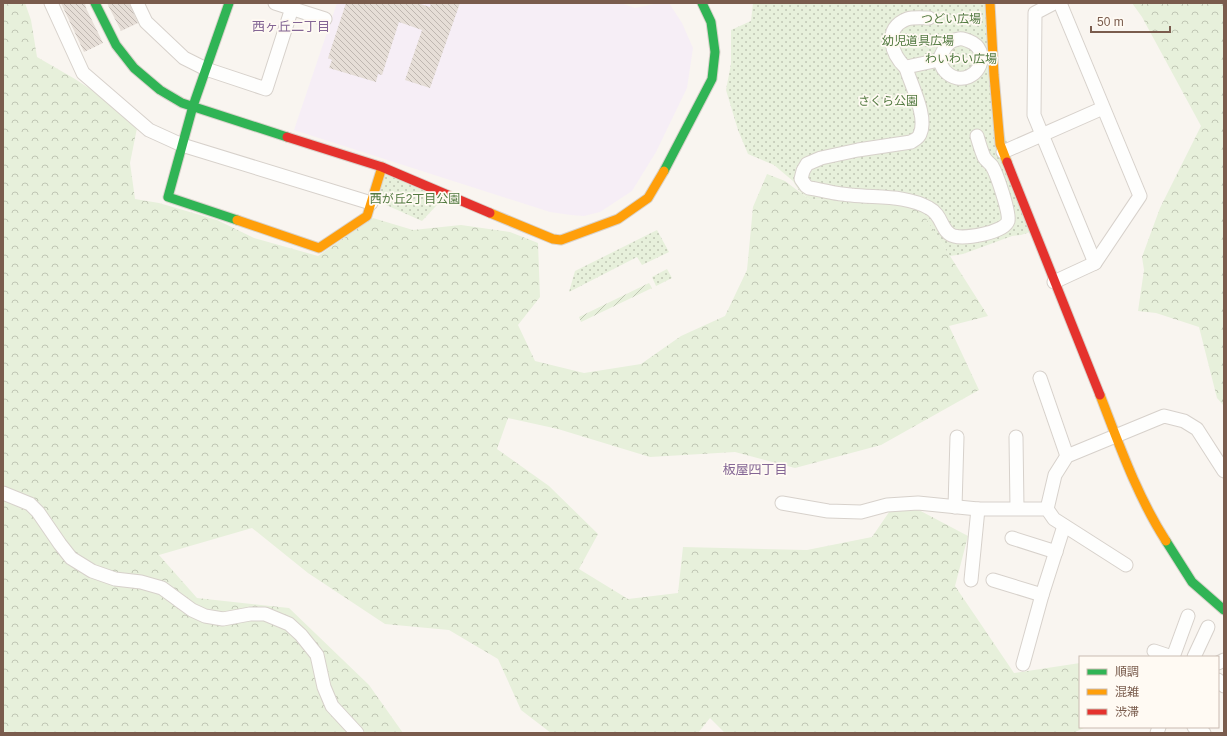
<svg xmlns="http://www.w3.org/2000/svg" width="1227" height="736" viewBox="0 0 1227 736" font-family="Helvetica,'Noto Sans JP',sans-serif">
  <defs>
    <pattern id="forest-crowns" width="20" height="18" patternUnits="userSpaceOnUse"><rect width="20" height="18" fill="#e7f0db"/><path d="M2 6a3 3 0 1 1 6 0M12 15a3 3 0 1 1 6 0" fill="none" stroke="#c0c6b4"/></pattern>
    <pattern id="park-dots" width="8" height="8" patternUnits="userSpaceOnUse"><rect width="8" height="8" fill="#e7f0db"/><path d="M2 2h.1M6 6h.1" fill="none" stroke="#c0c6b4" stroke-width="1.8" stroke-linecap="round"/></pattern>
    <pattern id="garden-furrows" width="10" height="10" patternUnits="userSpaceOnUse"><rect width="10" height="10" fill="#e7f0db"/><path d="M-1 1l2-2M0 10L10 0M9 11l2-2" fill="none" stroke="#c0c6b4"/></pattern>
    <pattern id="building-back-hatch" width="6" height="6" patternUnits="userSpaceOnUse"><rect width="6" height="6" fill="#e6ded7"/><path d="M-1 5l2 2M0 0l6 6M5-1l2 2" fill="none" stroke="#bfb7b1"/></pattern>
  </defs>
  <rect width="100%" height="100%" fill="#f9f5f0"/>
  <path fill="#f6eef6" d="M337,3H621L635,8L659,3H669L682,23L693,48L687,88L656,152L632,191L600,212L584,216L571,215L550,212L294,130Z"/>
  <g fill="url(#forest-crowns)">
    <path d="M3,3H25L31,20L37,57L75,79L116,106L137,128L130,163L135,199L159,203L217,220L254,238L318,256L373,218L413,230L461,225L510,232L538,243L540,297L518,325L535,361L584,373L641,364L681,336L725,316L747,270L753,207L767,174L785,181L810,200L865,197L917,207L926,218L988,316L949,326L979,390L881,445L795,468L735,452L650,457L558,429L508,418L497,449L549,486L598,534L579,569L628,599L678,593L683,547L807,550L872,537L898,499L968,536L955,586L1014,673L1080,663V727H1086L1073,733H725L710,718L698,733H551L521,710L498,659L449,630L385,624L308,573L252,528L159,555L197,598L289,608L369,685L403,733H3Z"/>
    <path d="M1132,3H1224V406L1217,398L1199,327L1156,313L1138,311L1144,270L1142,257L1160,208L1201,126L1142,17Z"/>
  </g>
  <g fill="url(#park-dots)">
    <path d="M753,3H989L992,85L1030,232L1021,235L1012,236L963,254L950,256L927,220L917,207L865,197L810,200L800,192L793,181L774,165L748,154L738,130L726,90L731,64V30L751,21Z"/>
    <path d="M385,171L450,191L422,221L375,200Z"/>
    <path d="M657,230L669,252L642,265L637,257L569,292L575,271Z"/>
    <path d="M667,269L672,278L656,286L652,277Z"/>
  </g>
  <path fill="url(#garden-furrows)" d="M649,283L652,288L581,322L579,317Z"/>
  <g fill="url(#building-back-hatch)">
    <path d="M61,3H85L86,8L103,43L84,52Z"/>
    <path d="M107,3H129L138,23L121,31Z"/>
    <path d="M346,3H417L430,7L431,3H460L430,88L405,80L422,30L399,22L382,75L378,74L376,82L329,68L332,60L328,58Z"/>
  </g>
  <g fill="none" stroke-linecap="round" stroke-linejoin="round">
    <g stroke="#d7d1cb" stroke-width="15">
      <g id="street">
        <path d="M51,3L83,73L149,130L182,145L371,203"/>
        <path d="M137,3L146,22L184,58L206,69L266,89L292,8"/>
        <path d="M275,3L325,19"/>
        <path d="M1054,3L1035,13L1034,115L1095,263"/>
        <path d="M929,18C922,18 914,17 907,19C883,28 891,54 906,68C911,85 928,117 920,134C919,138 914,140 911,142L858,150L821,158L807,164L803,171L801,179L806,186L809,188C817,189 823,191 830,192C837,194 844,194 851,195C877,198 906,195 929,208C943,215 941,233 954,236C965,239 1004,233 1008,221C1010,213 997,174 992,166C989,162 986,161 984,157C981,150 979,143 977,136"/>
        <path d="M906,68L911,66L939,60C941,64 942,68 945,71C959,86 983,76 981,55C980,49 978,46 973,43C969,41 963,38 959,39C947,40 943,51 939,60"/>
        <path d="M1003,152L1103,108"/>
        <path d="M1054,282L1095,263L1140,196L1060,3"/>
        <path d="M1040,378L1067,456"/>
        <path d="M1016,437L1017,508"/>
        <path d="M3,493L30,504L38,512L60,544L71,558L92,571L115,579L141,582L162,588L192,610L205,616L223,619L250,614H265L289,624L301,635L317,655L324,687L332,706L357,733"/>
        <path d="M782,503L828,511L861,512L887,505L918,503L978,509H1047L1054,519L1126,565"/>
        <path d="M955,507L957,437"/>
        <path d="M1047,509L1055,475L1067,456L1164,416L1184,421L1197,429L1224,471"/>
        <path d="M1012,538L1056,552"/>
        <path d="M971,580L978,509"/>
        <path d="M993,580L1042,595"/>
        <path d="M1154,651L1172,657"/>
        <path d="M1173,657L1188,616"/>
        <path d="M1194,657L1208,627"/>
        <path d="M1218,663L1224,660"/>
        <path d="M1023,664L1042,595L1064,526"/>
        <path d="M1218,680L1224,686"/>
        <path d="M1194,727L1204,733"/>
        <path d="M1157,733L1159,727"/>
      </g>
    </g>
    <g stroke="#d9d2cb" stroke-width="11">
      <g id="fast">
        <path d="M95,3L116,45L134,68L160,90L182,103L287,137"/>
        <path d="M229,3L193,106L168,197L237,220"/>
        <path d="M664,171L712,79L715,52L711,22L702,3"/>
        <path d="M1166,541L1192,582L1224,610"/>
      </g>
    </g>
    <g stroke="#d9d2cb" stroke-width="11">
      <g id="slow">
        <path d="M990,3L994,75L1000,144L1007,162"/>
        <path d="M490,213L553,239L561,240L618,219L648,198L664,171"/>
        <path d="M237,220L319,248L367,216L382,167"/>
        <path d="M1100,395C1119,444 1137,496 1166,541"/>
      </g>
    </g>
    <g stroke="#d9d2cb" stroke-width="11">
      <g id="jam">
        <path d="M287,137L382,167L490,213"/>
        <path d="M1007,162L1100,395"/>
      </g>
    </g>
    <use href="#street" stroke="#fefefd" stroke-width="13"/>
    <use href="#fast" stroke="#30b455" stroke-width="9"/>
    <use href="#slow" stroke="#ff9f0a" stroke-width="9"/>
    <use href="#jam" stroke="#e5322d" stroke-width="9"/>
  </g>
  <g text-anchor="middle" stroke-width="3.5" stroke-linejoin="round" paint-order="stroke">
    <g font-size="12" fill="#537a41" stroke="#fffaf3">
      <text x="951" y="23">つどい広場</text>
      <text x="918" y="45">幼児道具広場</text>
      <text x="961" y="63">わいわい広場</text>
      <text x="888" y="105">さくら公園</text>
      <text x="415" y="203">西が丘2丁目公園</text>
    </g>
    <g font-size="13" fill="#846695" stroke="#fffaf3">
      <text x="291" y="31">西ヶ丘二丁目</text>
      <text x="755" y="474">板屋四丁目</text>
    </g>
  </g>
  <rect width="1227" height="736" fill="none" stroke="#7a5c4d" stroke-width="8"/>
  <rect x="1079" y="656" width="140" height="72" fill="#fffaf3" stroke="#cabbb1"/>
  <rect x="1087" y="669" width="20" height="6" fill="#30b455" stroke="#cabbb1"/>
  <text x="1115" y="676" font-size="12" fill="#7a5c4d">順調</text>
  <rect x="1087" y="689" width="20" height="6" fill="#ff9f0a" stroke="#cabbb1"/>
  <text x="1115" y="696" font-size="12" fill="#7a5c4d">混雑</text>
  <rect x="1087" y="709" width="20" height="6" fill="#e5322d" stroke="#cabbb1"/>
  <text x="1115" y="716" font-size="12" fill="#7a5c4d">渋滞</text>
  <path d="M1091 26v6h79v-6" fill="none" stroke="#7a5c4d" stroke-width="2"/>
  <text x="1097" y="26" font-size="12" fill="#7a5c4d" stroke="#fffaf3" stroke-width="3" paint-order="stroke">50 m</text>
</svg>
